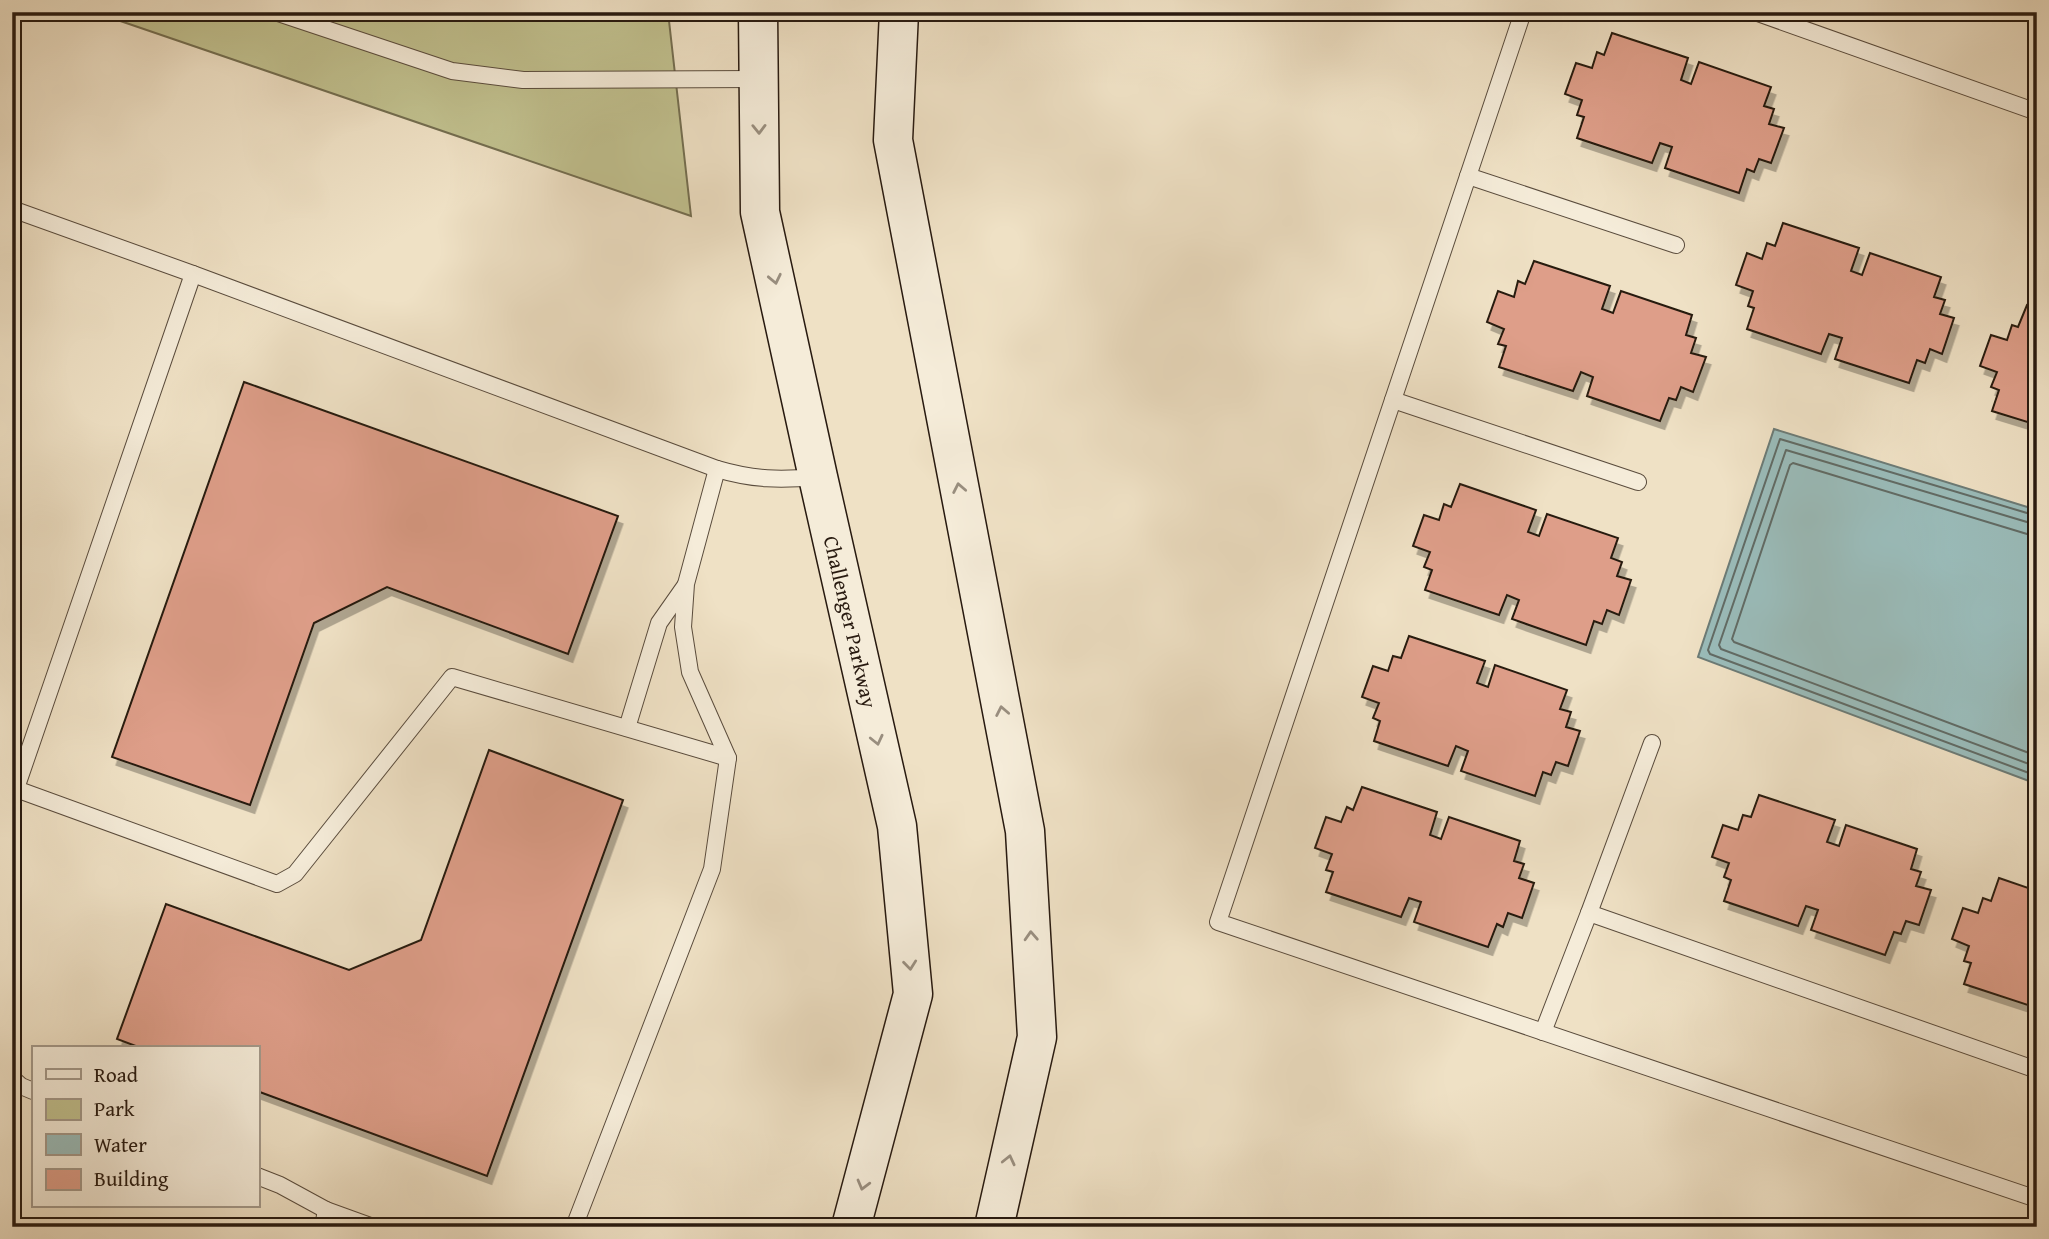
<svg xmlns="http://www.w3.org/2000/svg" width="2049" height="1239" viewBox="0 0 2049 1239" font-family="'Gentium Book Plus',serif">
  <defs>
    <filter id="shadow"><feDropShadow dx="4.5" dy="8" stdDeviation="0" flood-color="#0004"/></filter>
  </defs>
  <rect width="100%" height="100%" fill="#efe1c5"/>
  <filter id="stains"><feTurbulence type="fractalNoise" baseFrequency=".00286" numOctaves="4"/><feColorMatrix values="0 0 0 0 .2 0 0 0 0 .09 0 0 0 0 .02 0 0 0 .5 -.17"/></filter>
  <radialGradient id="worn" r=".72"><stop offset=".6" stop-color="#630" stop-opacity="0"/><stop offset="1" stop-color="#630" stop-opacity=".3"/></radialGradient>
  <path fill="#c1c18f" stroke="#746e50" stroke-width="2" d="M94,12H668L691,216Z"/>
  <path fill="#9abcba" stroke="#6c7b76" stroke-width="2" d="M1774,429L2037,510V784L1698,657Z"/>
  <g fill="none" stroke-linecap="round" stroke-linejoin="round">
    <g stroke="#616b65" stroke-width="2">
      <path d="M2037,516L1780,439L1708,650L1710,654L2037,776"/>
      <path d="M2037,525L1786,450L1719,645L1721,649L2037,767"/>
      <path d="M2037,536L2027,534L1793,463L1790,465L1732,639L1734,642L2037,756"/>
    </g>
  </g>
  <g fill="#de9e89" stroke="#281a10" stroke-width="2" filter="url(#shadow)">
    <path d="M1612,33L1688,58L1681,80L1691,84L1699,62L1771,87L1764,106L1774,109L1769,124L1784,128L1771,163L1759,159L1754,172L1747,169L1739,193L1665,168L1672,147L1660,143L1652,163L1577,138L1584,117L1577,115L1582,100L1565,94L1576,63L1592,68L1597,52L1604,55Z"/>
    <path d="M1783,223L1859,248L1851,271L1862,275L1870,253L1941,277L1934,297L1945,300L1940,314L1954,318L1942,354L1930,349L1925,363L1917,360L1909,383L1835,359L1842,338L1829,334L1821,354L1747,329L1754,308L1748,306L1753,291L1736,285L1747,253L1762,259L1767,243L1775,246Z"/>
    <path d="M1534,261L1610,286L1602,309L1613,313L1621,291L1692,315L1686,335L1696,338L1691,353L1706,357L1693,392L1681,387L1676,400L1669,398L1660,421L1587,396L1593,377L1581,372L1573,391L1499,367L1506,346L1498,344L1504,329L1487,322L1498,291L1514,297L1518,281L1525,284Z"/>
    <path d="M2027,305L2037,308V425L1992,411L1999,390L1991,387L1997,372L1980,366L1991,335L2007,340L2012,325L2018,327Z"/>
    <path d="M244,382L618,516L568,654L387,587L314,623L250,805L112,757Z"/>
    <path d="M1460,484L1536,510L1528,532L1539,536L1547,514L1618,538L1611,558L1622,562L1617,576L1631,580L1619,615L1607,610L1602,624L1594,621L1586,645L1512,619L1519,600L1507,595L1499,615L1425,590L1432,570L1424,567L1430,552L1413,546L1424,515L1439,520L1444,504L1451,507Z"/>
    <path d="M1409,636L1485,661L1477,683L1488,687L1495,665L1567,690L1560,709L1571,712L1566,727L1580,731L1568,766L1556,762L1551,775L1543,772L1535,796L1461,771L1468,751L1456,746L1448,766L1374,741L1380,721L1373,718L1379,703L1362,697L1373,666L1388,671L1393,656L1401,658Z"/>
    <path d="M489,750L623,800L487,1176L257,1091V1048H141L117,1039L166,904L349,970L421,940Z"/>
    <path d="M1362,787L1437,812L1430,835L1441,839L1449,817L1520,841L1514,861L1524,864L1519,878L1534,883L1522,918L1508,913L1503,927L1497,924L1488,947L1414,922L1421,902L1409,898L1401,917L1326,892L1333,872L1326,870L1332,854L1315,848L1326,817L1341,822L1347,807L1353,810Z"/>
    <path d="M1759,795L1835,820L1827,842L1839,846L1846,825L1917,849L1911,869L1921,872L1916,886L1931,890L1919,925L1906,921L1901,934L1894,932L1885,955L1811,930L1818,910L1806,906L1798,926L1724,901L1731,880L1724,877L1729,863L1712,857L1723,825L1738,830L1743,815L1751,817Z"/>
    <path d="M1999,878L2037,891V1008L1964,984L1971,963L1964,961L1969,946L1952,939L1963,908L1978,913L1983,898L1991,901Z"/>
  </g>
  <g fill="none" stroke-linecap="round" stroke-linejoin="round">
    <g stroke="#5a4c3d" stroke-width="18">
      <g id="lane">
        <path d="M275,12L452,71L523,80L758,79"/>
        <path d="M1523,12L1218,922L2037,1199"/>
        <path d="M1755,12L2037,112"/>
        <path d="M1468,176L1676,245"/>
        <path d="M12,209L193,274L717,469C754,480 780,480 818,477"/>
        <path d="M1393,400L1638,482"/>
        <path d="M627,728L659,623L685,586"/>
        <path d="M16,789L277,884L295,874L452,677L728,758"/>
        <path d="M12,800L193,274"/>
        <path d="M1589,913L1652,743"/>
        <path d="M1543,1032L1589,913L2037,1070"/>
        <path d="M12,1078L21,1086L33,1091"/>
        <path d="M257,1176L280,1185L326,1210L323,1227"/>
        <path d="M326,1210L373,1227"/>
        <path d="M574,1227L712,869L728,758L690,672L683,627L686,584L717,469"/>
      </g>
    </g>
    <g stroke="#281a10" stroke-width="41">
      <g id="secondary">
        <path d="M758,12L760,212L818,477L897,826L913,994L851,1227"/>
        <path d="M899,12L893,140L1025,831L1037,1037L994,1227"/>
      </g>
    </g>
    <use href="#lane" stroke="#f5ecd9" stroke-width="16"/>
    <use href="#secondary" stroke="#f5ecd9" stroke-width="38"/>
  </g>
  <defs><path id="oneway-chevron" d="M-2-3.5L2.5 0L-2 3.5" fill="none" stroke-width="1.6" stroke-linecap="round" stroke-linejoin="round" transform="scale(1.75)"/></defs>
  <g stroke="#998e7f">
    <use href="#oneway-chevron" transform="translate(759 129) rotate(89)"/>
    <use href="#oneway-chevron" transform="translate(775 279) rotate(78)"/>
    <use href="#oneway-chevron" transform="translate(959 488) rotate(-101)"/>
    <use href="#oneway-chevron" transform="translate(1002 711) rotate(-101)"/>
    <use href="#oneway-chevron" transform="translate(877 740) rotate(77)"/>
    <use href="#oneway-chevron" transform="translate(1031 936) rotate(-93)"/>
    <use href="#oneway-chevron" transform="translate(910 965) rotate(84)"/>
    <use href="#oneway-chevron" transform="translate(1009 1160) rotate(-77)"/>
    <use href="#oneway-chevron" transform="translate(863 1185) rotate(105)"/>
  </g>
  <g text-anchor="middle" stroke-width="6" stroke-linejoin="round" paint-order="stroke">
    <g font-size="21" fill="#281a10" stroke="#f5ecd9">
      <text transform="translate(850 622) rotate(77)" y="7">Challenger Parkway</text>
    </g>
  </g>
  <rect width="2049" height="1239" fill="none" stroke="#efe1c5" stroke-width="42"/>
  <rect x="14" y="14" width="2021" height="1211" fill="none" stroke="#281a10" stroke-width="3.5"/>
  <rect x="21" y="21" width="2007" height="1197" fill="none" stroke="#281a10" stroke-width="2"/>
  <rect x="32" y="1046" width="228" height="161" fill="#f5ecd9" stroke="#a39889" stroke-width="2"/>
  <rect x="46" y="1069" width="35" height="10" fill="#f5ecd9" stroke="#a39889" stroke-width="2"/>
  <text x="94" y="1082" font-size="21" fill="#281a10">Road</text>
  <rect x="46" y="1099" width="35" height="21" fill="#c1c18f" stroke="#a39889" stroke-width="2"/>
  <text x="94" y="1116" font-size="21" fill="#281a10">Park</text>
  <rect x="46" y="1134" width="35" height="21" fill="#9abcba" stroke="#a39889" stroke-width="2"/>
  <text x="94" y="1152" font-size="21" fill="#281a10">Water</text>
  <rect x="46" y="1169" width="35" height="21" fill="#de9e89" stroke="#a39889" stroke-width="2"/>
  <text x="94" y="1186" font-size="21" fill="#281a10">Building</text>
  <rect width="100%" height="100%" filter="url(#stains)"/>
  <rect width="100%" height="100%" fill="url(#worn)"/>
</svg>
